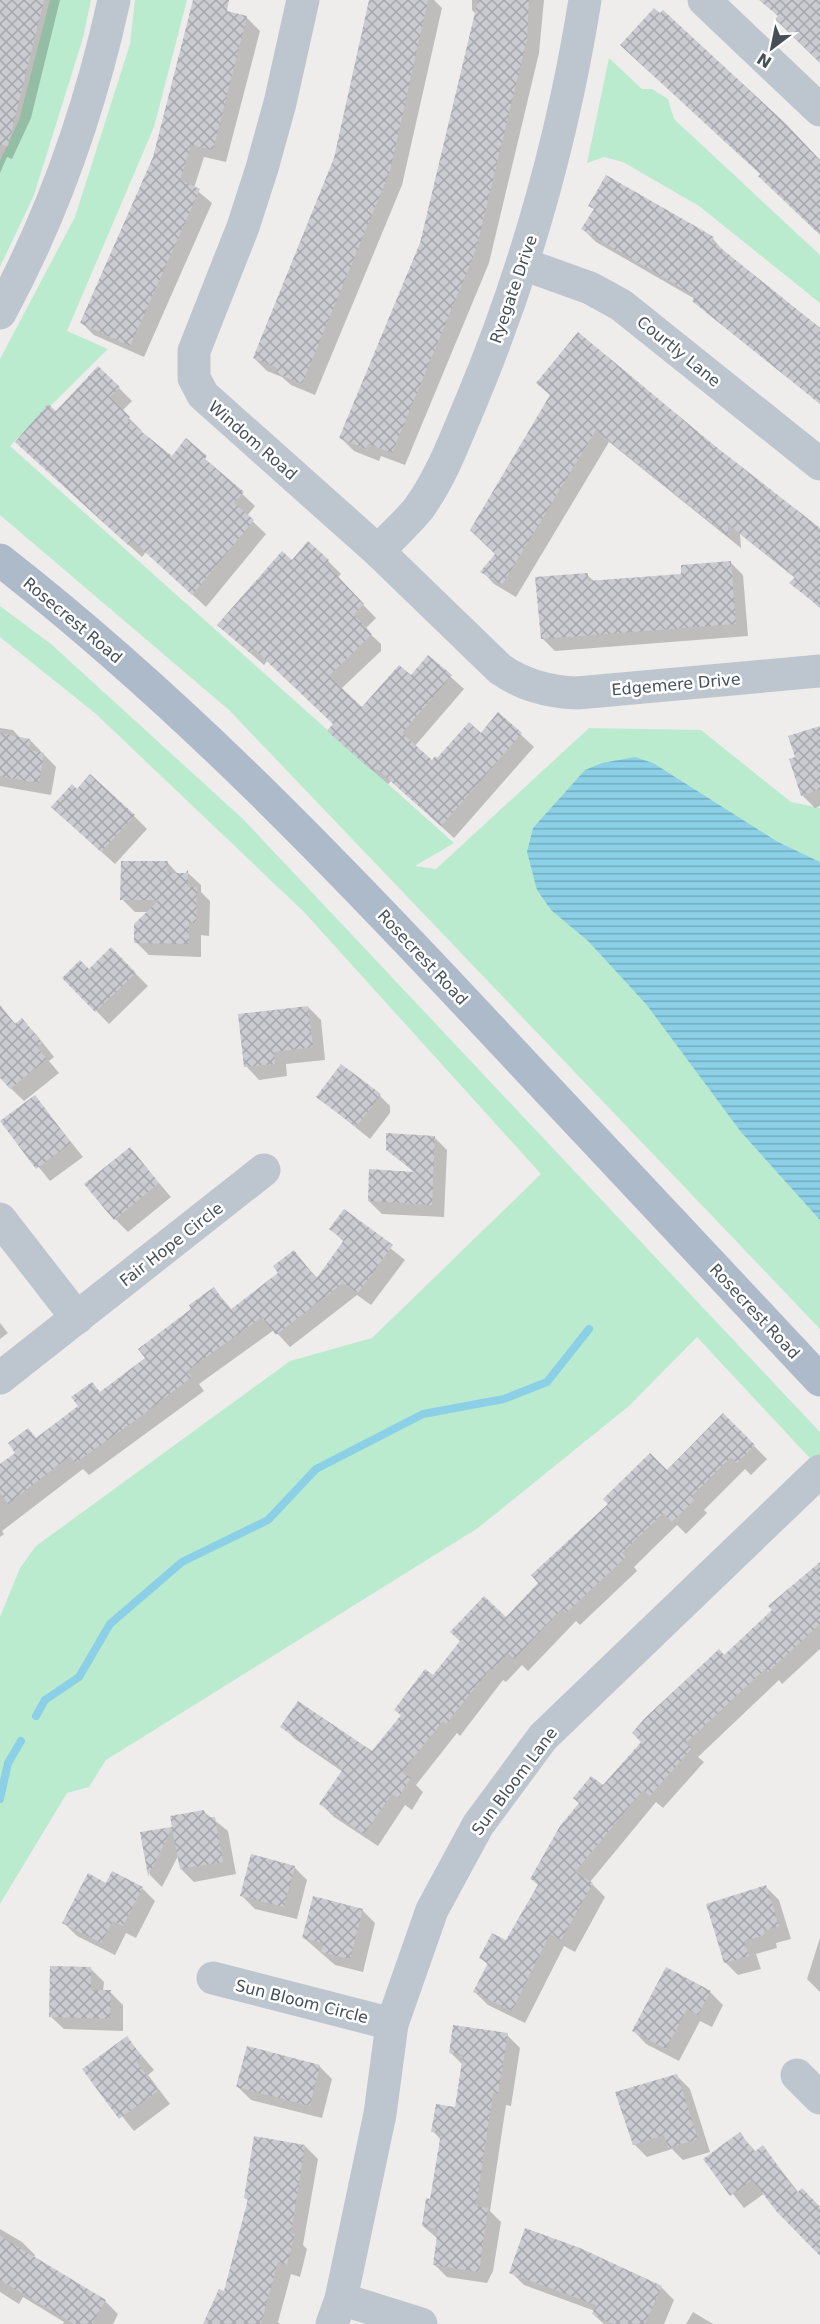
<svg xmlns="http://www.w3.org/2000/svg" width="820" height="2324" viewBox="0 0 820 2324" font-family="'DejaVu Sans',sans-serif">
  <defs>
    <pattern id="water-rules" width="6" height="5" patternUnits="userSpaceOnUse" patternTransform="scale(1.5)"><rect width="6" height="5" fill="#8bd0e6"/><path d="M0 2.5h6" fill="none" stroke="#73abbd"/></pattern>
    <pattern id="building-cross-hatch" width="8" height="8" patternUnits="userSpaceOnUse" patternTransform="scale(1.5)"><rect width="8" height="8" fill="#c9cbd1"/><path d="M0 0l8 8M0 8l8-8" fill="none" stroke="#a5a7ac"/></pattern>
  </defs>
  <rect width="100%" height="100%" fill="#efecec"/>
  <g fill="#bbebcf">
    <path d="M50,0H91L83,38L34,195L0,267V161L19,120Z"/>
    <path d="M135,0H187L154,127L67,331L108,349L10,446L454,843L415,866L436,869L589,728L701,730L791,802L820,808V1329L229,710L0,515V359L75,217L130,44Z"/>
    <path d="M609,58L642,89H652L668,99L674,119L820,255V303L699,206L623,162L604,157L587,163Z"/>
    <path d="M0,606L51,644L243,819L820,1432V1469L697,1337L629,1406L478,1528L106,1760L89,1787L67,1793L0,1904V1617L20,1568L36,1546L290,1361L372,1338L541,1174L304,912L96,714L0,637Z"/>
  </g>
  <path fill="url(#water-rules)" d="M635,757L653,763L778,842L820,862V1220L741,1132L646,1004L588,941L551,910L537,890L527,852L533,828L585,770L602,763Z"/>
  <g fill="#0003">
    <path d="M0,0H60L31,118L12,159L7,157L0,173Z"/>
    <path d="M371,0H434L442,8L402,185L315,395L291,385L282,377L267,371L254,358L335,158Z"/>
    <path d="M472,0H544L539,53L489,263L405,465L381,456L379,461L354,451L341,438L421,243L476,14L472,10Z"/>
    <path d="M194,4L247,18L260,31L226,162L204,157L194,188L212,203L144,357L94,335L81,322L154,158Z"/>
    <path d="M590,205L713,239L725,253L820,328V403L707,313L695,299L596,242L583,229L595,210Z"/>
    <path d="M119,388L132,401L122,411L142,431L141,432L172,458L186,441L255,506L247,516L266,534L206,607L146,552L142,557L30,455L56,414Z"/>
    <path d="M551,396L714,447L820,530V608L791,583L795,578L740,534L741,548L609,442L516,597L494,584L482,571L497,554Z"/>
    <path d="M328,561L341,574L337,578L376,618L365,629L381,644V651L341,689L362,709L411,678L429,657L464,689L414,747L432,762L481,735L499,714L534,747L454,838L391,781L388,784L342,744L335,724L267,661L264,665L232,637L292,562Z"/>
    <path d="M730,562L743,575L748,636L555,651L542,638L587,575L595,582L683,576Z"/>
    <path d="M820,727V806L815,808L802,795Z"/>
    <path d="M0,728L13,730L21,739L30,740L56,767L51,795L0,786Z"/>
    <path d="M77,791L134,816L147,829L115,864L66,820Z"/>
    <path d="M167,862L179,875L188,873L201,885V892L210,901L209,936L201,935V957L149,955L136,942L148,912H135L122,899Z"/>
    <path d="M111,949L148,986L109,1024L64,978L89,971Z"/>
    <path d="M308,1007L321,1020L325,1060L286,1064L287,1076L259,1080L246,1066Z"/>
    <path d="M3,1011L16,1024L22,1020L35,1033L54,1057L49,1061L59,1073L24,1101L0,1078V1013Z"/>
    <path d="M376,1092L390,1106V1113L370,1139L318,1097Z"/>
    <path d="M35,1097L83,1157L50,1181L2,1122Z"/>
    <path d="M434,1137L447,1150L444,1217L382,1214L369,1201L415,1173L387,1149Z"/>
    <path d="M130,1149L171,1197L128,1232L115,1219Z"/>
    <path d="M344,1211L405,1260L371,1305L357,1295L290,1347L274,1330L199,1384L204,1391L89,1475L83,1469L2,1531L4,1534L0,1537V1466L17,1453L28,1430L37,1439L148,1358L214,1289L232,1310L280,1273L294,1252L318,1279L345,1243L331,1229Z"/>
    <path d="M0,1323L8,1333L0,1339Z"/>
    <path d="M723,1415L767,1459L751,1475L745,1469L704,1510L707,1513L686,1534L677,1525L634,1567L637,1571L580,1625L576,1621L528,1671L522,1665L506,1682L503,1680L460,1736L457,1733L416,1785L423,1792L412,1810L405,1805L378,1846L334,1817L321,1804L343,1772L295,1739L282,1726L372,1753L433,1677L506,1619L667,1472Z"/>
    <path d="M820,1564V1649L782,1684L779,1680L698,1757L704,1762L663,1808L656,1802L590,1882L605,1897L575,1952L564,1946L525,2023L488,2005L475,1992L488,1965L481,1958L507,1942L539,1886L532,1879L603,1787L724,1657L774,1610L770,1606L789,1588L791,1591Z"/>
    <path d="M204,1812L228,1831L236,1874L194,1882L181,1869L179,1854L162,1887L150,1875L142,1833L174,1828Z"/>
    <path d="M294,1867L307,1880L297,1919L255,1909L242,1896Z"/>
    <path d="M107,1885L142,1888L155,1901L136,1938L126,1933L115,1955L77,1936L64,1923Z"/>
    <path d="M766,1887L779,1900L791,1939L776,1943L777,1948L756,1954L761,1969L738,1975L725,1962Z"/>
    <path d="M362,1910L375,1923L363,1972L335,1965L304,1938Z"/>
    <path d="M820,1938V1992L807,1979Z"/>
    <path d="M91,1969L104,1982L103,1992H110L123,2005V2031L64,2029L50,2016Z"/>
    <path d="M710,1992L723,2005L712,2027L700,2021L679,2061L646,2044L634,2031Z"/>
    <path d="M507,2035L520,2048L511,2106L506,2105L490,2211L501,2222L493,2271L487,2283L447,2277L434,2264L438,2239L423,2226L432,2201L441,2140L433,2131L456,2109L463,2065L450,2052Z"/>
    <path d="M127,2038L154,2070L148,2075L170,2104L134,2131L84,2069Z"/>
    <path d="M319,2066L332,2079L322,2118L251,2100L238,2087Z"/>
    <path d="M677,2076L690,2089L710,2152L683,2160L672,2149L647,2157L634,2144Z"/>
    <path d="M740,2134L756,2152L763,2147L799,2193L820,2207V2254L765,2193L744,2208L705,2159Z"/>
    <path d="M305,2146L318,2159L303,2245L307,2249L300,2277L291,2274L278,2322L280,2324H205L225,2293L249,2201L245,2198Z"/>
    <path d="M0,2229L22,2242L35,2255L34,2258L105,2301L118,2314L113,2324H63L64,2322L23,2297L19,2304L0,2292Z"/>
    <path d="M580,2250L661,2287L674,2300L664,2324H604L593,2314L595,2311L524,2285L511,2272Z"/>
    <path d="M693,2312L713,2324H686Z"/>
  </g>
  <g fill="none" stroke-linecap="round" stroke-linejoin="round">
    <g stroke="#8bd0e6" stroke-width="8">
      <path d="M36,1716L45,1700L79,1677L110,1624L182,1562L268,1520L316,1469L423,1414L504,1399L547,1382L589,1329"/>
      <path d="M0,1799L8,1763L21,1741"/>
    </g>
  </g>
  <g fill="url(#building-cross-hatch)">
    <path d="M0,0H44L8,146L0,145Z"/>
    <path d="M193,0H229L227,11L247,16L213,150L191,145L180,180L200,189L130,346L80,323L153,157Z"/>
    <path d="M369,0H428L390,171L302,384L276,373L278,368L253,358L334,158Z"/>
    <path d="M478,0H529L527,39L476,250L392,453L368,444L366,449L339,438L420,243Z"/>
    <path d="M759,0H820V63L775,19L778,16Z"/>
    <path d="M654,8L660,13L663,10L785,123L820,160V235L758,176L760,174L620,45Z"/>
    <path d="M606,175L714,237L712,241L820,328V404L692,301L695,296L581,229L594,209L588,206Z"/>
    <path d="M578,332L715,446L820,528V607L789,583L795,577L728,524L729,537L596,430L502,585L480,572L495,554L470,530L550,395L536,383Z"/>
    <path d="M98,366L120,387L110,397L130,417L127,420L172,456L186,438L207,456L205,459L244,492L234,503L254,520L192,595L132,540L128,545L15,442L48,404L56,411Z"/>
    <path d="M308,541L329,560L326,564L364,604L354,615L372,634L329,676L362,707L399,665L411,675L428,655L452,675L402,733L432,760L435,756L437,758L469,722L481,733L498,712L522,733L441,826L377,769L374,772L327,731L333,724L254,649L250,653L217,625L282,551L292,560Z"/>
    <path d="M731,561L736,624L541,639L535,577L588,573V581L681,574V565Z"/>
    <path d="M820,726V789L801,796L789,759L795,757L788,736Z"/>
    <path d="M0,733L30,739L29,750L44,753L39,783L0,776Z"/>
    <path d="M90,774L135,815L101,852L51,807L72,784L77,789Z"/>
    <path d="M121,861H168L167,873H185L188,870V887H197L196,923H189V944L134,943V924L159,900H120Z"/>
    <path d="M111,947L136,973L95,1012L62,978L80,960L89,969Z"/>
    <path d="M0,1005L15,1024L22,1018L42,1043L37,1047L47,1059L10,1089L0,1077Z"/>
    <path d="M308,1006L313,1047L274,1052L275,1064L244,1067L238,1014Z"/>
    <path d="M341,1064L381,1094L356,1127L316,1097Z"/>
    <path d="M35,1095L71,1143L36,1169L0,1121Z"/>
    <path d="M386,1133L435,1136L432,1205L368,1201L369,1169L415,1172L386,1150Z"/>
    <path d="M130,1147L159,1183L114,1220L84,1184Z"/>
    <path d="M344,1209L393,1245L358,1293L343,1283L276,1335L262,1317L187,1371L192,1377L140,1417L75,1463L70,1456L8,1504L0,1493V1464L15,1453L8,1443L28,1428L36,1438L78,1406L71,1397L92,1382L100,1392L145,1358L138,1349L191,1309L189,1305L214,1287L230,1310L278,1273L273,1266L294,1250L316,1279L344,1240L329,1229Z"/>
    <path d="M723,1413L755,1445L737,1463L731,1457L692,1496L695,1499L672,1522L663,1513L622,1553L626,1557L566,1613L562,1609L514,1659L508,1653L492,1671L490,1669L446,1724L443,1721L402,1772L411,1778L398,1798L392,1794L364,1834L319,1804L343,1769L280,1727L298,1701L372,1751L401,1715L394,1710L425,1669L433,1675L460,1641L450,1632L484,1596L506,1617L538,1583L531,1575L608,1504L603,1499L650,1453L667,1470Z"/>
    <path d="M820,1562V1624L768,1672L765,1669L686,1743L692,1748L650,1796L643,1790L575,1872L593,1883L561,1940L550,1934L512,2011L473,1992L488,1963L479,1958L492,1933L506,1940L539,1883L530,1879L560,1826L579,1803L573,1798L591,1776L603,1785L641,1742L632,1733L646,1717L719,1649L724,1655L772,1610L768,1606Z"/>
    <path d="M204,1810L206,1818L215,1817L223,1862L180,1869L172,1829L148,1876L140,1832L172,1827L170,1816Z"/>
    <path d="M251,1854L295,1866L284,1907L240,1896Z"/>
    <path d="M112,1871L143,1887L123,1926L113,1921L101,1943L62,1923L88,1873L106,1883Z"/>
    <path d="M766,1885L779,1926L764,1931L765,1935L744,1941L749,1956L724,1963L706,1904Z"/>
    <path d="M313,1896L363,1909L350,1959L321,1952L323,1943L302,1938Z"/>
    <path d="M50,1966L91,1967V1990H111L110,2019L49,2017Z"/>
    <path d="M666,1967L711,1991L698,2015L687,2009L666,2049L632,2031Z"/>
    <path d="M453,2025L508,2033L498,2094L493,2093L476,2206L488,2208L479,2272L433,2265L438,2229L422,2226L426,2198L430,2199L441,2133L431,2132L436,2104L455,2107L463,2055L449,2053Z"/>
    <path d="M127,2036L142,2057L136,2061L158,2091L119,2119L82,2069Z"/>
    <path d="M247,2046L320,2065L310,2106L236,2087Z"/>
    <path d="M677,2074L698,2139L668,2148L664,2135L633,2145L615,2092Z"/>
    <path d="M740,2132L754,2152L763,2145L797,2193L802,2188L820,2207V2256L777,2212L752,2180L730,2196L703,2159Z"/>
    <path d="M254,2136L305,2145L291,2233L295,2234L287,2265L278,2262L261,2324H203L219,2289L224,2291L248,2199L244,2198Z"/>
    <path d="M525,2228L580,2248L662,2286L645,2324H613L592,2314L596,2305L509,2273Z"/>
    <path d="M0,2236L106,2300L92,2324H74L0,2280Z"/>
  </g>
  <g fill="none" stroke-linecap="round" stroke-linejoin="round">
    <g stroke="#bdc6ce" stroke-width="33">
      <path d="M303,0L280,103L262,168L243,227L194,351V378L203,395L378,551L500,669C523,685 549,692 577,693L820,671"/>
      <path d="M704,0L820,110"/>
      <path d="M523,264L590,288L621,305L820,464"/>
      <path d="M0,313C54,213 90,110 114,0"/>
      <path d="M378,551C391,537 407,523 419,508C442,476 456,437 471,402C525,273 563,138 585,0"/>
      <path d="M0,1219L77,1318"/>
      <path d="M0,1378L264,1170"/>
      <path d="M213,1978L392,2024"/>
      <path d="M797,2075L820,2098"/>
      <path d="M341,2299L421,2324"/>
      <path d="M332,2324L341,2299L380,2114L392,2024L432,1910L478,1825L543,1737L820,1471"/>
    </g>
    <path stroke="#adbaca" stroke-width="33" d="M0,560C172,694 324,851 473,1010C589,1133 704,1257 820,1380"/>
  </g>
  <g text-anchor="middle" stroke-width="5" stroke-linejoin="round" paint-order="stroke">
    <g font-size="16" fill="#454f58" stroke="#fff">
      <text transform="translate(513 289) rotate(-71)" y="6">Ryegate Drive</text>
      <text transform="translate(679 351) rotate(39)" y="6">Courtly Lane</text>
      <text transform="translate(253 440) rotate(41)" y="6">Windom Road</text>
      <text transform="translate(73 620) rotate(40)" y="6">Rosecrest Road</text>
      <text transform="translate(676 684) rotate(-5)" y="6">Edgemere Drive</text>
      <text transform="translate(423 957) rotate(47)" y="6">Rosecrest Road</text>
      <text transform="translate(171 1244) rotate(-38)" y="6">Fair Hope Circle</text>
      <text transform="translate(755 1311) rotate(47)" y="6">Rosecrest Road</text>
      <text transform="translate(514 1781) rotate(-53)" y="6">Sun Bloom Lane</text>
      <text transform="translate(302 2001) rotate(14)" y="6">Sun Bloom Circle</text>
    </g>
  </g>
  <g transform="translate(772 48) rotate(212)" stroke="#ffffff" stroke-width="4.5" paint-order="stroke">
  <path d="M0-4.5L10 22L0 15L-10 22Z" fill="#454f58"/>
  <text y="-9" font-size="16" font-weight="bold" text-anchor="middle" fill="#454f58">N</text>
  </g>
</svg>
